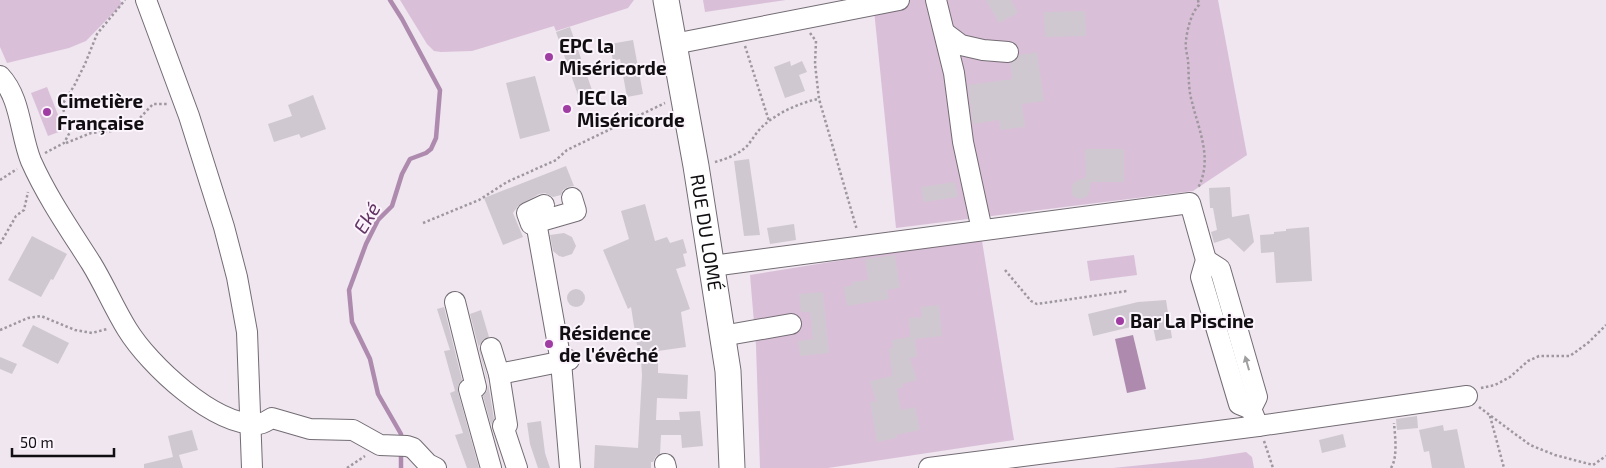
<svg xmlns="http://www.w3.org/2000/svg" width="1606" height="468" viewBox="0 0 1606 468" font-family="'Exo 2',sans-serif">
  <rect width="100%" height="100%" fill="#efe6ef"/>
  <g fill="#dabfd9">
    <path d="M0,0H120L122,4L86,41L69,48L7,63L0,47Z"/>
    <path d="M400,0H634L628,8L556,31L554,26L472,51L441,52L434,51L427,44Z"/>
    <path d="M703,0H786L705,12Z"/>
    <path d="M873,0H1218L1247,155L1193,191L896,228Z"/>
    <path d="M47,87L64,130L48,136L31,93Z"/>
    <path d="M982,241L1014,440L828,468H760L756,346L750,275L874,255Z"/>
    <path d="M1134,255L1137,275L1090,281L1087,261Z"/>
    <path d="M1246,452L1252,457L1254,468H1113L1201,459Z"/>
  </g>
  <path fill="#ae8bae" d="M1133,335L1146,389L1127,393L1115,339Z"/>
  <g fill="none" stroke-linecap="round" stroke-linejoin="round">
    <g stroke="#ae8bae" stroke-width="4.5">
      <path d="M390,0L402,19L440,90L436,138L431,149L426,153L410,159L402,174L392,206L378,220L366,244L349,290L352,322L370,359L378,394L401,434V442"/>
      <path d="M401,468V452"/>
    </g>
  </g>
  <g fill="#d0c8d0">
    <path d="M986,0H1011L1018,13L999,23Z"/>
    <path d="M1085,11L1086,36L1045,37L1044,12Z"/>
    <path d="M570,27L592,90L578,95L556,32Z"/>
    <path d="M633,40L643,94L627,97L620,59L613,61L610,44Z"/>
    <path d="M1037,52L1044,101L1022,104L1025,127L1000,130L999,120L973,124L968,85L1012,79L1010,63L1017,59L1019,55Z"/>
    <path d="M790,61L791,66L802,61L807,72L799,75L805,91L785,98L774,67Z"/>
    <path d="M535,76L550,131L520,139L506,83Z"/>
    <path d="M313,95L326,129L301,138L299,134L274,142L268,124L292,116L288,105Z"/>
    <path d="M1085,149H1124V182H1091L1089,194L1086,197L1082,199L1074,197L1072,194V186L1074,182L1086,177Z"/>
    <path d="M749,159L760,235L744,236L734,161Z"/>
    <path d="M566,166L574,186L568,187L563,190L561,195L553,197L545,193L539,194L518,206L513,213L523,237L503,245L484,198Z"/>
    <path d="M955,182L958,197L924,202L921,187Z"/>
    <path d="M1230,187L1232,217L1249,214L1254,242L1244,252L1229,238L1214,243L1211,232L1217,230L1213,208H1210L1209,188Z"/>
    <path d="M645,204L655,241L667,237L670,243L683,239L687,253L683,254L686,266L676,269L690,309L681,312L686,347L658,351V373L688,375L687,399L657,398L656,420H680L679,412L700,411L703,446L682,448L681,435H661L660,454L656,456L653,462H651V468H594L595,445L638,448L642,375L640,345H637L631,307L628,309L603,250L629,239L621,211Z"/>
    <path d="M794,224L796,240L770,244L767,228Z"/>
    <path d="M1309,227L1312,281L1276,283L1274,252L1261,253L1260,235L1274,234V232L1286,231V229Z"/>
    <path d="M564,233L572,237L576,246L572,254L563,257L559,256L553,251L550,235Z"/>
    <path d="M32,236L67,254L53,280L51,279L41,297L8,280Z"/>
    <path d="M895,255L900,288L887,290L889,299L847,306L844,287L853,285L852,282L868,280L865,259Z"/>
    <circle cx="576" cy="298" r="9"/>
    <path d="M823,292L829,353L800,356L798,341L813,339L810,312H801L799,294Z"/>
    <path d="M1166,300L1172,338L1156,341L1152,322L1093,336L1088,314L1138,302Z"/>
    <path d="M939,305L942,336L915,339L917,357L910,358L917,380L902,384L903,387L897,389L901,410L915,407L920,430L896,435L897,438L877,442L870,402L876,401L870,381L892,376L889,348H893L892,340L910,337L909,318L922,317L921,307Z"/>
    <path d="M444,307L462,380L458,386V392L479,468H467L455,435L463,433L450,393L455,391L444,351L450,350L437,309Z"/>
    <path d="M481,310L489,337L483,340L479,346L487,377L494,419L491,425L483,396L487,391L488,384L470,314Z"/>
    <path d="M33,325L69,343L58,364L22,346Z"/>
    <path d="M0,357L17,364L12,374L0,369Z"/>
    <path d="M1417,416L1418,428L1397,430L1396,419Z"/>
    <path d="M541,421L545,453L550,468H538L530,444L527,423Z"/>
    <path d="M1443,425L1444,431L1457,429L1465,468H1432L1429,451L1424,452L1419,430Z"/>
    <path d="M192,430L198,450L179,455L183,468H144V464L173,457L168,436Z"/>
    <path d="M1343,434L1346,447L1322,453L1319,440Z"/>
  </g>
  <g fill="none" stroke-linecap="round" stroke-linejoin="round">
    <g stroke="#736c73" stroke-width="22">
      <g id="minor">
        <path d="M146,0L189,116L224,227L237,277L247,332L252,468"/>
        <path d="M936,0L954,73L963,142L982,230"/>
        <path d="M945,33L961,45L983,50L1008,52"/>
        <path d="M674,44L899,0"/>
        <path d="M0,76C21,98 20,134 31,161C47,197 70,230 91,263C104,284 114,308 127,329C149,365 214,426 258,424C263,424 268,420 272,418L310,429L353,430L380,445L407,446L413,448L428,464L436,468"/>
        <path d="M544,205L527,213L531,224L576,211L572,198"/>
        <path d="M536,222L561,362L570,468"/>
        <path d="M1206,260L1220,269L1257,397L1251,409"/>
        <path d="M712,266L1190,203L1206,260L1201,277L1239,404L1251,409L1258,426"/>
        <path d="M455,302L476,387L469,389L491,468"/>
        <path d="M722,336L791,324"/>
        <path d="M491,348L499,374L507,425L503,426L517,468"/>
        <path d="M499,374L569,360"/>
        <path d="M665,464L666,468"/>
        <path d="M929,468L1258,426L1467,396"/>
      </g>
    </g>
    <g stroke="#736c73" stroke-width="27">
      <g id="major">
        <path id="s1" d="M666,0L696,166L728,371L732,468"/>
      </g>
    </g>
    <g stroke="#9e979e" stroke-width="2.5" stroke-dasharray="2.5 2.5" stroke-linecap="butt">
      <path d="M1198,0L1199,5C1191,13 1187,30 1186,41C1185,47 1187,54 1188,60C1189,74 1188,89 1192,102C1199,131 1213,159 1198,188"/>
      <path d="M810,33L816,41L815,64L819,99L857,230"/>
      <path d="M745,46L769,121"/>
      <path d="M66,143L91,133L122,130L138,120L153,104H168"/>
      <path d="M45,153L64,143L70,132L62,105L74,86L85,64L97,34L125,0"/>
      <path d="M715,162C726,159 737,155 746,147C752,141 756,132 763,126C777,113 799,103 818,99"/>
      <path d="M0,180L17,169"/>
      <path d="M423,223L479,200L507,182L556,160L567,150L665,103"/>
      <path d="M0,244L16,216L24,210L28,192"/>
      <path d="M1005,270L1031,301L1037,304L1127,291"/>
      <path d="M0,330L28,318L41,316L75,330L92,333L107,329"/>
      <path d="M1481,388L1495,385L1510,377L1528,361L1539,356H1570L1589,342L1606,325"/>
      <path d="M1479,407L1530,445L1555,455L1593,465L1606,456"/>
      <path d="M1490,416L1504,468"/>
      <path d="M1264,441L1273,468"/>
      <path d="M347,468L365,456"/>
      <path d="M1391,468C1398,457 1395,436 1394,423"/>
    </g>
    <use href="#minor" stroke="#fff" stroke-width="20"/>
    <use href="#major" stroke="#fff" stroke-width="25"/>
  </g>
  <defs><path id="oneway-solid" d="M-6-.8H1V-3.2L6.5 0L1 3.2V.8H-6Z" transform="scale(1.25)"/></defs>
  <use fill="#a09fa0" href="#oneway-solid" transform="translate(1247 363) rotate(-106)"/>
  <g fill="#9f3da3" stroke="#fcf4fc" stroke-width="2">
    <circle cx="549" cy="57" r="5"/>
    <circle cx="567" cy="109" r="5"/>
    <circle cx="47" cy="112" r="5"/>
    <circle cx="1120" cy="321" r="5"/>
    <circle cx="549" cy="344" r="5"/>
  </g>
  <g text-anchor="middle" stroke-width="4" stroke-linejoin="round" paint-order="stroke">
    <g font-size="19" font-weight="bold" fill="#110e11" stroke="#fcf4fc" text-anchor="start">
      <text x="559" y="53">EPC la<tspan x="559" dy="22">Miséricorde</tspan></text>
      <text x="577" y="105">JEC la<tspan x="577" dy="22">Miséricorde</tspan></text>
      <text x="57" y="108">Cimetière<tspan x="57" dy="22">Française</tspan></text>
      <text x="1130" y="328">Bar La Piscine</text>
      <text x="559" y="340">Résidence<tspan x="559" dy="22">de l'évêché</tspan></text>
    </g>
    <g font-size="19" fill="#110e11" stroke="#fcf4fc">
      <text dy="7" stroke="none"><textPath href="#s1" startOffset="236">RUE DU LOMÉ</textPath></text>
    </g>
    <g font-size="20" font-style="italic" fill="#623564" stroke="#fcf4fc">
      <text transform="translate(367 218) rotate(-59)" y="7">Eké</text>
    </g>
  </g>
  <path d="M12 448v8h102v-8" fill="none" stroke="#110e11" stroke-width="2.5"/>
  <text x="20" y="448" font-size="15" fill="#110e11" stroke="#fcf4fc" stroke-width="4" paint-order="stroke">50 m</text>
</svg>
